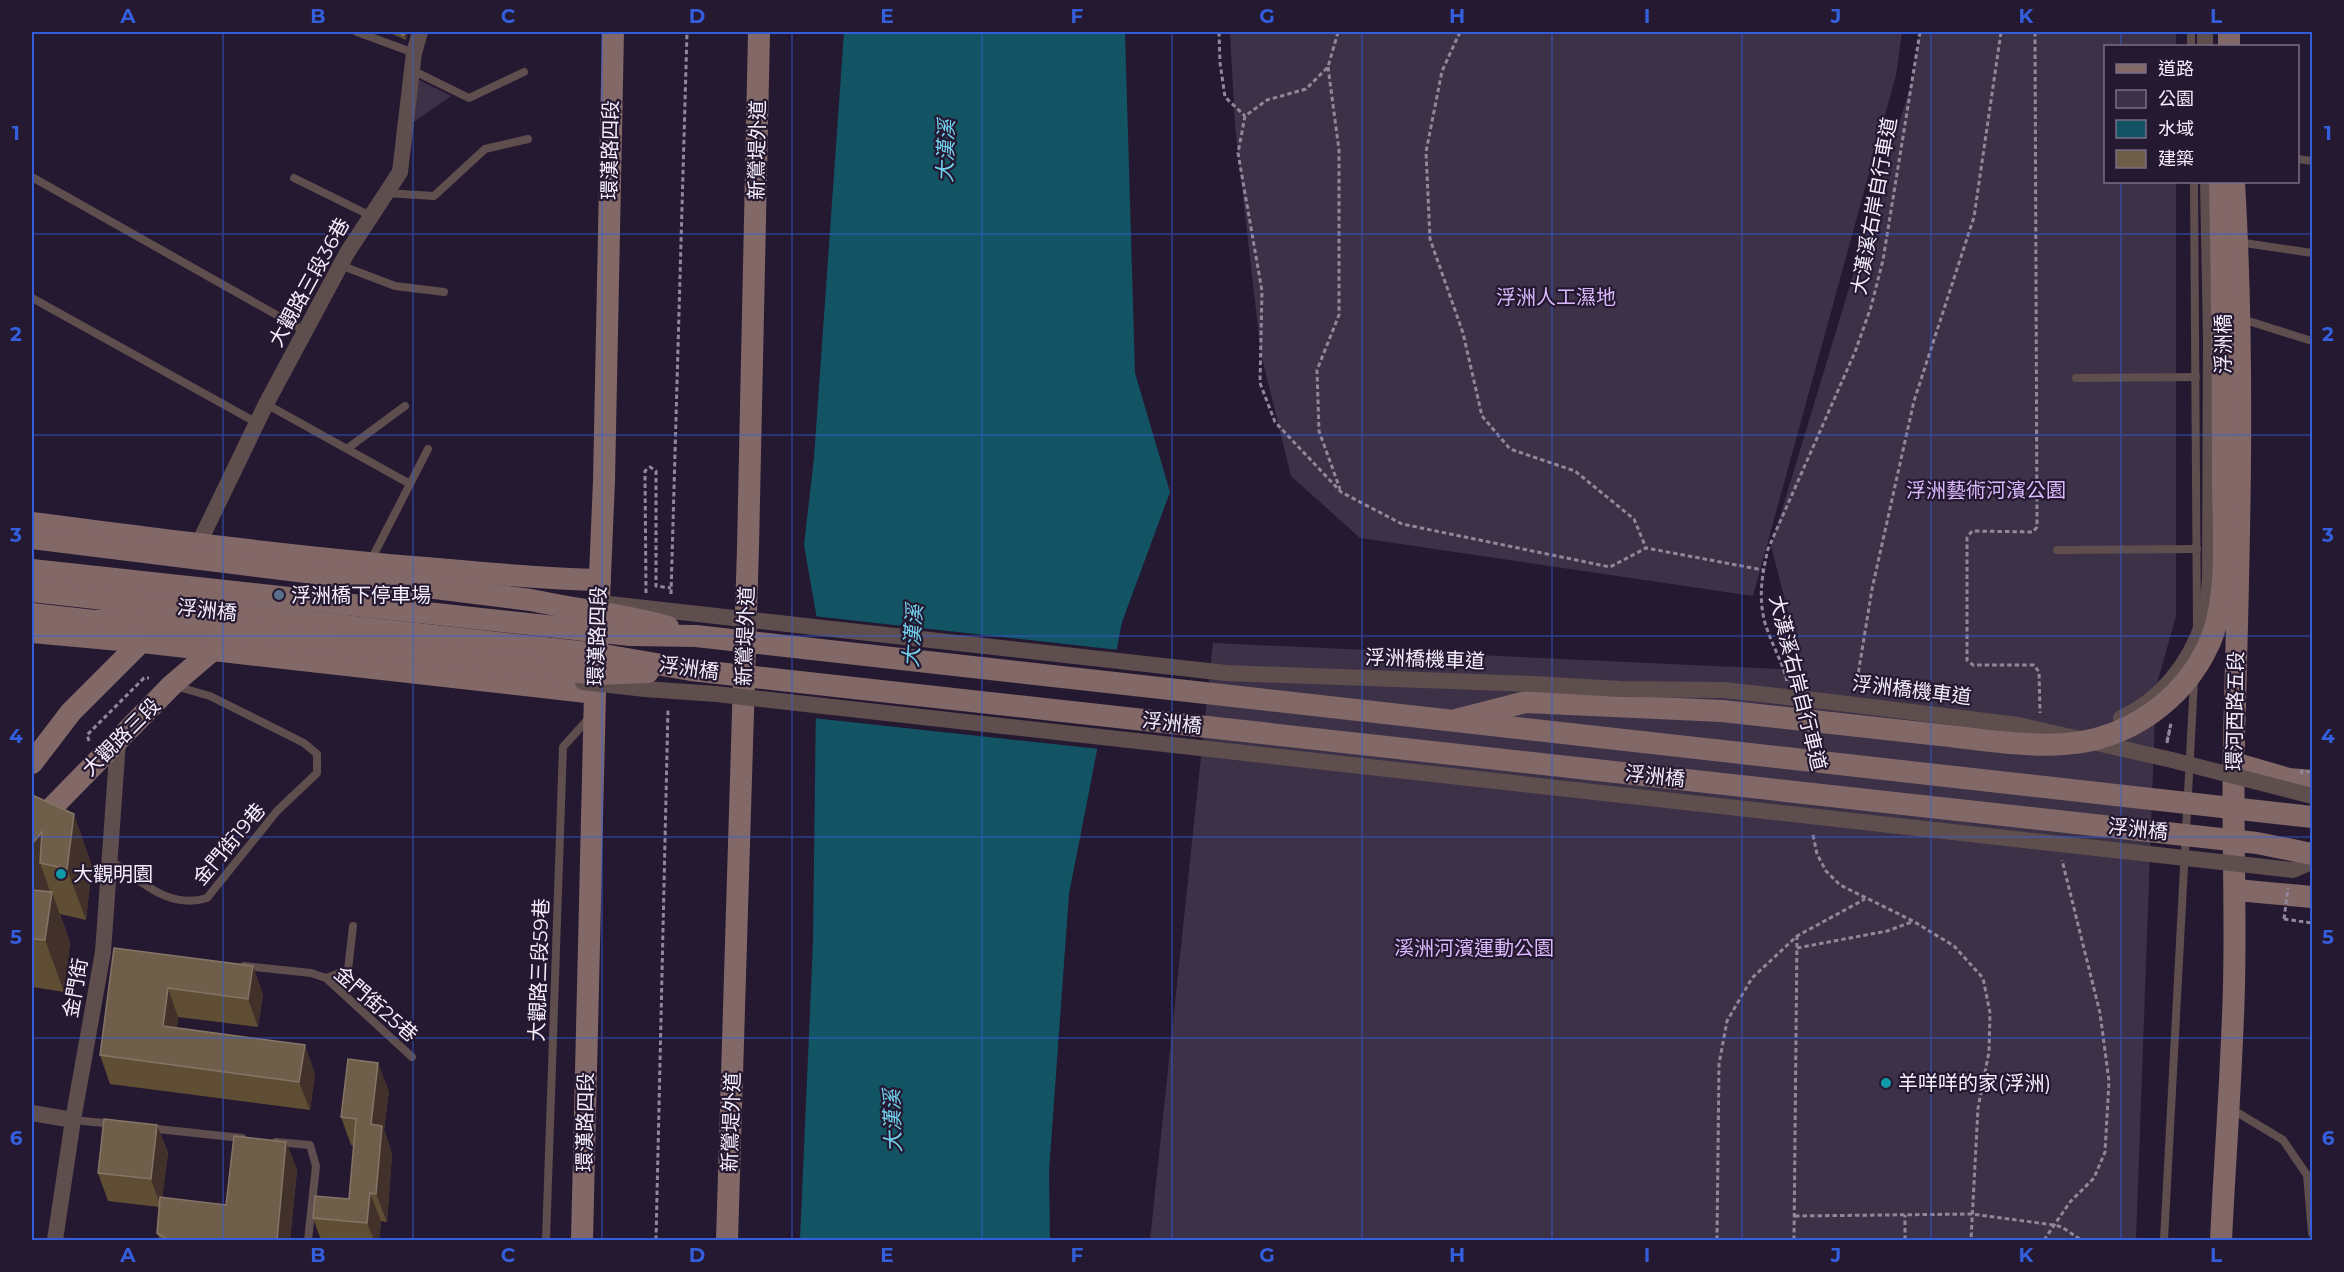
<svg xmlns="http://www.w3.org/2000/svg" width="2344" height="1272" viewBox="0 0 2344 1272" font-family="Montserrat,'Noto Sans TC',sans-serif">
  <rect width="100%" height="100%" fill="#251831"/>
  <g fill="#3d3148">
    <path d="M1230,32H1902L1896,75L1753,596L1360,538L1291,476L1261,354L1235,126Z"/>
    <path d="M1920,32H2176V46H2106V182H2176V616L2156,687L2136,1240H1150L1213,643L1803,670L1771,546L1914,74Z"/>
    <path d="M417,79L451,96L414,122Z"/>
  </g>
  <path fill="#125464" d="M844,32H1125L1135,373L1170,492L1122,622L1069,894L1049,1171L1050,1240H800L813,942L817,619L804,545L814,458Z"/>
  <path fill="#251831" d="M813,616L1119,650L1100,749L813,718Z"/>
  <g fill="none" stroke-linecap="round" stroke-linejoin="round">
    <g stroke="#91879b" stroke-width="3" stroke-dasharray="4.5 3" stroke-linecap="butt">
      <path d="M1219,32L1220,63L1225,97L1245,116"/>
      <path d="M1338,32L1328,67L1306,89L1267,100L1245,116L1238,153L1262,291L1260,383L1275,422L1341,492L1402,524L1610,567L1646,548L1763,570"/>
      <path d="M1460,32L1442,71L1426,152L1430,239L1463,333L1482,416L1510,449L1575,471L1634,519L1646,548"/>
      <path d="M2035,32L2037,527L2033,532L1972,531L1967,538V660L1973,665H2034L2039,672L2040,713"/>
      <path d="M1328,67L1339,150V315L1317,370L1319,431L1340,489"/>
      <path d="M646,593L645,471L650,467L656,471V586L671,588"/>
      <path d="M671,594L687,32"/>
      <path d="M1787,681C1782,661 1771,643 1765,623C1758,597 1762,575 1768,549L1855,352L1871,307L1883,260L1920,32"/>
      <path d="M1856,687L1872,589L1914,401L1974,217L2001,32"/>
      <path d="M89,741L87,735L144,678H149"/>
      <path d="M2167,741L2171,724"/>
      <path d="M2167,743L2171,723"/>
      <path d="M1813,835L1817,854L1826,871L1840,885L1913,921L1954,946L1983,978L1990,1013L1989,1052L1978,1108L1971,1240"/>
      <path d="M2284,919L2312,923"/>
      <path d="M1797,948L1887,931L1912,922"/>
      <path d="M1795,1216L1972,1214L2054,1225L2062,1227L2081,1240"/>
      <path d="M656,1240L668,708"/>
      <path d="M1717,1240L1719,1064L1727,1021L1752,978L1797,936L1865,899"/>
      <path d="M1794,1240L1797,936"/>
      <path d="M1905,1240V1215"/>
      <path d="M2044,1240L2070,1202L2094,1178L2105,1152L2109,1081L2100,1013L2062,860"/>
    </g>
    <g stroke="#5e4e4d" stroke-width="8">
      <path d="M357,32L414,53"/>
      <path d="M2191,32V46"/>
      <path d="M412,70L469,98L524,72"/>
      <path d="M2298,159L2312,161"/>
      <path d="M32,177L305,331"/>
      <path d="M294,178L371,216"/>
      <path d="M2194,182L2197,626"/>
      <path d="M386,193L434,196L485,149L528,139"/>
      <path d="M2238,242L2312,253"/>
      <path d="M340,265L395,286L444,292"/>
      <path d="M32,298L257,423"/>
      <path d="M2242,319L2312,341"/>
      <path d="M2076,378L2196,377"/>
      <path d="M266,404L410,484"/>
      <path d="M348,448L405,406"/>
      <path d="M2057,550L2197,549"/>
      <path d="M371,560L428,449"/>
      <path d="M110,860C141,881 169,910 207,898L277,811L317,773V754L304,743L210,696L175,686"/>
      <path d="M244,966L311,973L326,978L412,1057"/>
      <path d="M326,978L348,970L353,926"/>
      <path d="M2230,1108L2283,1140L2307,1175L2312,1233"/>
      <path d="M73,1120L114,1124"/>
      <path d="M148,1128L242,1138"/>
      <path d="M276,1142L310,1145L316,1166L308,1240"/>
      <path d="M546,1240L563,747L590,717"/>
      <path d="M2164,1240L2194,681"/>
    </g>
    <g stroke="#5e4e4d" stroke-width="16">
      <path d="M2205,32V46"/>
      <path d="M198,545L266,404L347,253L400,172L414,53L420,32"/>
      <path d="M32,1113L73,1120"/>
      <path d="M55,1240L73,1120L103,952L118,742"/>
    </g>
    <g stroke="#826867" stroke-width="22">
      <path d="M2229,32V46"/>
      <path d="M32,523C163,540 294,557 426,568C484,573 542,579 600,580"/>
      <path d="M32,614L94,621"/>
      <path d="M32,632L142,642L595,693"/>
      <path d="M1456,720L1526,702L1722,711"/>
      <path d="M32,763L71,712L147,636"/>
      <path d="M2234,763L2289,779L2312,781"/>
      <path d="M32,828L172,685L213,650"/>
      <path d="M2236,890L2312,897"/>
      <path d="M582,1240L595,693L604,481L613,32"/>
      <path d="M727,1240L748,547L759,32"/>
      <path d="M2221,1240C2225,1156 2232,1070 2234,985C2236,904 2232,822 2234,740C2239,555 2245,367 2234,182"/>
    </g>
    <g stroke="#91879b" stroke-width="3" stroke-dasharray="4.5 3" stroke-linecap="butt">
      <path d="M2301,774L2302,771L2312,772"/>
      <path d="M2284,919L2288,888"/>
    </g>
    <g stroke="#5e4e4d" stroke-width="16">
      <path d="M609,604L1226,673L1535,684L1620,689L1724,690L1823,701L2018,725L2172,760L2312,796"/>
      <path d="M583,682L645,689L716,694L2293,870L2312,862"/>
      <path d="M2121,718C2161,700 2189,664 2203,623C2208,610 2208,595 2210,581L2211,339L2208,182"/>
    </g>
    <g stroke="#826867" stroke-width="22">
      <path d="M32,538L531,600C576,610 623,614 668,627"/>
      <path d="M32,570L630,635L696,636L2312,817"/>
      <path d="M32,591L598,654L691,670L2257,843L2312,854"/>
      <path d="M94,621L127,619L597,674L648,672"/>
      <path d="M1722,711C1795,719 1867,727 1940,735C1981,739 2023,747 2064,744C2127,740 2183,701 2209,644C2230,597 2223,531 2223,481C2223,381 2222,281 2220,182"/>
    </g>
  </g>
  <g fill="#5f4d34">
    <path d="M388,32H408L406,40Z"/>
    <path d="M32,795L92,865L86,920L60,914L70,943L64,992L32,987Z"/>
    <path d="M114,948L263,994L258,1027L178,1017L177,1028L315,1073L310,1110L110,1084L100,1055Z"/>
    <path d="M389,1091L384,1130L392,1154L387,1222L381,1221L379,1240H321L313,1218L349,1199L354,1146L351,1145L341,1117Z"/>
    <path d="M157,1125L168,1153L162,1198L226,1205L286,1142L297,1170L290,1240H160L157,1233L159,1207L108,1201L98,1173Z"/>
  </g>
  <g fill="#41312a">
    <path d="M405,32H408L406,40L404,35Z"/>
    <path d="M74,814L92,865L86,920L67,869Z"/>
    <path d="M42,832L40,863L51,894L32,917V844Z"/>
    <path d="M52,892L70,943L64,992L45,940Z"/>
    <path d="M253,966L263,994L258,1027L248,999Z"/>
    <path d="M168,988L178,1017L174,1054L163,1026Z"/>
    <path d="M305,1045L315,1073L310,1110L299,1082Z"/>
    <path d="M378,1063L389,1091L384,1130L392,1154L387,1222L376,1194L371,1124Z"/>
    <path d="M157,1125L168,1153L161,1207L151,1179Z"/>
    <path d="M286,1142L297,1170L290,1240H277Z"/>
    <path d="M370,1193L381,1221L379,1240H374L367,1223Z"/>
  </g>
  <g fill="#6f5f4a" stroke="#847566" stroke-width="1.5">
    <path d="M397,32H405L404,35Z"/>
    <path d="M32,795L74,814L67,869L40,863L42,832L32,844Z"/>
    <path d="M32,890L52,892L45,940L32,939Z"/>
    <path d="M114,948L253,966L248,999L168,988L163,1026L305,1045L299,1082L100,1055Z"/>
    <path d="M348,1059L378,1063L371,1124L382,1126L376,1194L370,1193L367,1223L313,1218L315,1196L349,1199L356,1119L341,1117Z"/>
    <path d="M104,1119L157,1125L151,1179L98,1173Z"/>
    <path d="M234,1136L286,1142L277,1240H168L157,1233L160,1197L226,1205Z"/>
  </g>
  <path fill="none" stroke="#335edc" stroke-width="1.5" stroke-opacity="0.55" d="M223,32V1240M413,32V1240M602,32V1240M792,32V1240M982,32V1240M1172,32V1240M1362,32V1240M1552,32V1240M1742,32V1240M1931,32V1240M2121,32V46M2121,182V1240M32,234H2312M32,435H2312M32,636H2312M32,837H2312M32,1038H2312"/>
  <circle fill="#5c6f8a" stroke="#251831" stroke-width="2" cx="279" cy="595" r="6"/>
  <g fill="#0f9aa8" stroke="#251831" stroke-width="2">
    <circle cx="61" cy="874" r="6"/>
    <circle cx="1886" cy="1083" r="6"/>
  </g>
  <g text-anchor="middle" stroke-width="4.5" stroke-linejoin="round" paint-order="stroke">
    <g font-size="20" fill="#f5effd" stroke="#251831">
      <text transform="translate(610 150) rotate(-89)" y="7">環漢路四段</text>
      <text transform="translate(757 150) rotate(-89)" y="7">新鶯堤外道</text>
      <text transform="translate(1874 206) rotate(-80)" y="7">大漢溪右岸自行車道</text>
      <text transform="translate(309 282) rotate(-61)" y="7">大觀路三段36巷</text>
      <text transform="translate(2223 344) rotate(-90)" y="7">浮洲橋</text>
      <text transform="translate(207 610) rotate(6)" y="7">浮洲橋</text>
      <text transform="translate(597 636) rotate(-88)" y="7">環漢路四段</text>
      <text transform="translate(745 636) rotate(-88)" y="7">新鶯堤外道</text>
      <text transform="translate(1425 659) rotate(2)" y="7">浮洲橋機車道</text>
      <text transform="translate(689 668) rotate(8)" y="7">浮洲橋</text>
      <text transform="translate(1798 683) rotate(76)" y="7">大漢溪右岸自行車道</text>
      <text transform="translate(1912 690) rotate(7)" y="7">浮洲橋機車道</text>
      <text transform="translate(2235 711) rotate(-89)" y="7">環河西路五段</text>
      <text transform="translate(1172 723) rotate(6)" y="7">浮洲橋</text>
      <text transform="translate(121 737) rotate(-45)" y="7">大觀路三段</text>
      <text transform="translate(1655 776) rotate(6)" y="7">浮洲橋</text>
      <text transform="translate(2138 829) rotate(6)" y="7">浮洲橋</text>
      <text transform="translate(229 844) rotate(-50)" y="7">金門街19巷</text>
      <text transform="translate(539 970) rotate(-88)" y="7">大觀路三段59巷</text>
      <text transform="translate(75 988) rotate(-80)" y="7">金門街</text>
      <text transform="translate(376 1004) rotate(41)" y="7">金門街25巷</text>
      <text transform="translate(585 1122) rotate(-89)" y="7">環漢路四段</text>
      <text transform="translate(731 1122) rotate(-88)" y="7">新鶯堤外道</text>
    </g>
    <g font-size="20" fill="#dab9fb" stroke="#251831">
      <text x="1556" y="304">浮洲人工濕地</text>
      <text x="1986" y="497">浮洲藝術河濱公園</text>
      <text x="1474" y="955">溪洲河濱運動公園</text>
    </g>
    <g font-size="20" fill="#f5effd" stroke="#251831" text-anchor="start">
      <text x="291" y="602">浮洲橋下停車場</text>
      <text x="73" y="881">大觀明園</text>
      <text x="1898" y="1090">羊咩咩的家(浮洲)</text>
    </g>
    <g font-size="21" font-style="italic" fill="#71d1ec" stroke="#251831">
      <text transform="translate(946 151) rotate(-88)" y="7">大漢溪</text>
      <text transform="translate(913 636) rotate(-86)" y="7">大漢溪</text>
      <text transform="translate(893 1121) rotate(-92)" y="7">大漢溪</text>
    </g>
  </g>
  <rect width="2344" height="1272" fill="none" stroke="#251831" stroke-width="66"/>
  <rect x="2104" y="45" width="195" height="138" fill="#251831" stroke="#786e83" stroke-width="1.5"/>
  <rect x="2116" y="64" width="30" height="9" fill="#826867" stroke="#786e83" stroke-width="1.5"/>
  <text x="2158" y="75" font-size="18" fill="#f5effd">道路</text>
  <rect x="2116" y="90" width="30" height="18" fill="#3d3148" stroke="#786e83" stroke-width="1.5"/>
  <text x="2158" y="105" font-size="18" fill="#f5effd">公園</text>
  <rect x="2116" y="120" width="30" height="18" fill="#125464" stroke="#786e83" stroke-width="1.5"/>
  <text x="2158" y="135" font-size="18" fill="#f5effd">水域</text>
  <rect x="2116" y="150" width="30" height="18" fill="#6f5f4a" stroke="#786e83" stroke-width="1.5"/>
  <text x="2158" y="165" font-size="18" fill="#f5effd">建築</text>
  <rect x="33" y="33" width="2278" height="1206" fill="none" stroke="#335edc" stroke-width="2"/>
  <g font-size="20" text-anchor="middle" font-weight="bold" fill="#335edc">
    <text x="128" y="23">A</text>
    <text x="318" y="23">B</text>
    <text x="508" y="23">C</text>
    <text x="697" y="23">D</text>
    <text x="887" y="23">E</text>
    <text x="1077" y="23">F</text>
    <text x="1267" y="23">G</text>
    <text x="1457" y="23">H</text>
    <text x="1647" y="23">I</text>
    <text x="1836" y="23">J</text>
    <text x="2026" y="23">K</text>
    <text x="2216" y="23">L</text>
    <text x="16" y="140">1</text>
    <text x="2328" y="140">1</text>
    <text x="16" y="341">2</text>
    <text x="2328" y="341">2</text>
    <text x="16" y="542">3</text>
    <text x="2328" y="542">3</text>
    <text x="16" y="743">4</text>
    <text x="2328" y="743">4</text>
    <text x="16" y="944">5</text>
    <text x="2328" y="944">5</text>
    <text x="16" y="1145">6</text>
    <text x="2328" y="1145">6</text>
    <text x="128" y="1262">A</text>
    <text x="318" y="1262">B</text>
    <text x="508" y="1262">C</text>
    <text x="697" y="1262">D</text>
    <text x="887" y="1262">E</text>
    <text x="1077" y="1262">F</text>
    <text x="1267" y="1262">G</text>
    <text x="1457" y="1262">H</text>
    <text x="1647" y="1262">I</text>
    <text x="1836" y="1262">J</text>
    <text x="2026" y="1262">K</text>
    <text x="2216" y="1262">L</text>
  </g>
</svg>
